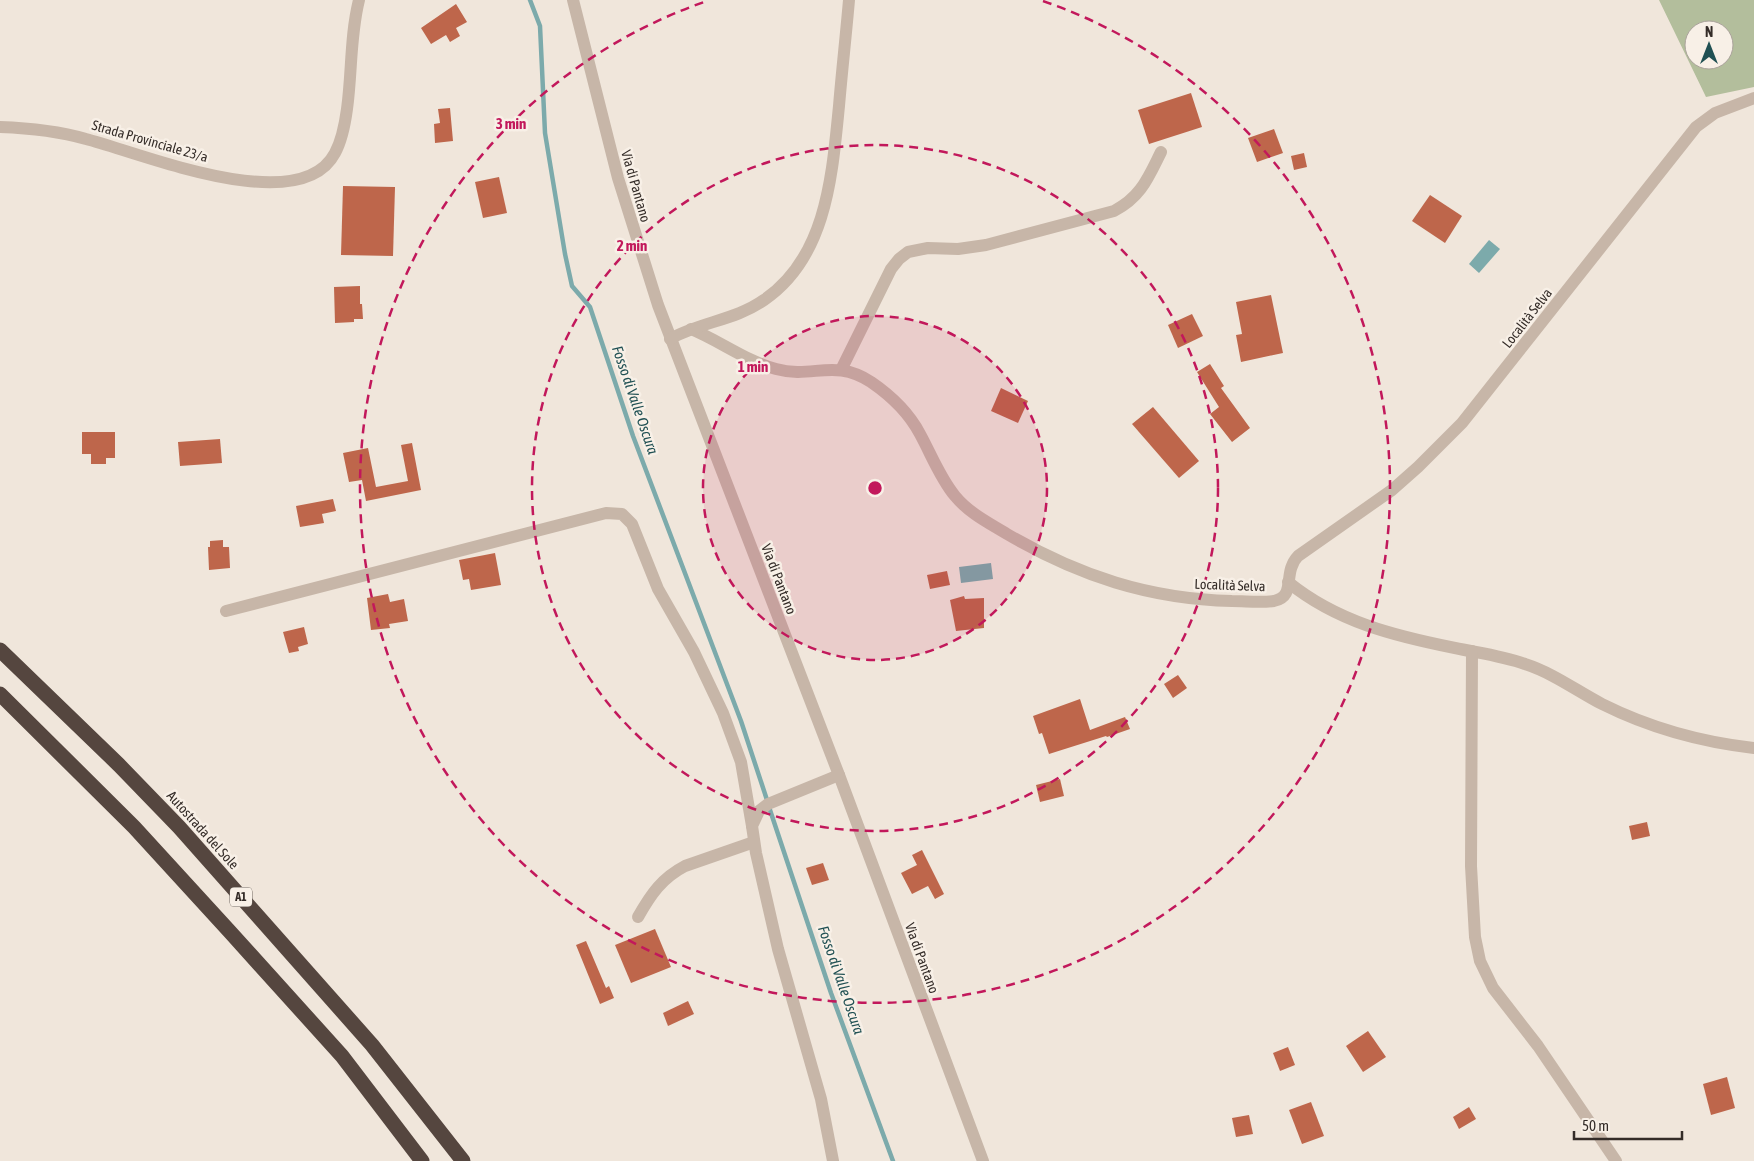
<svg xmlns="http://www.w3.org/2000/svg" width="1754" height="1161" viewBox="0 0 1754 1161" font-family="'Asap Condensed',sans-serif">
  <rect width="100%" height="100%" fill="#f0e6db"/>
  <path fill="#b3be9c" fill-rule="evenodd" d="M1659,0H1754V87L1706,97ZM1694,30H1724V60H1694Z"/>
  <g fill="#7caaab">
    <path d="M1489,240L1500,249L1479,273L1469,264Z"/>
    <path d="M991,563L993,579L961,583L959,567Z"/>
  </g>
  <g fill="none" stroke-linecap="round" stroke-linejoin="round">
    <g stroke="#7caaab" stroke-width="4.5">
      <path d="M530,0L540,26L545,133L565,254L572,286L590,307L633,436L741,721L767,800"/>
      <path d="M769,807L831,993L893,1161"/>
    </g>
  </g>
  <g fill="#be664b">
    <path d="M456,4L467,22L456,28L460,36L450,42L446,35L431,44L421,28Z"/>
    <path d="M1191,93L1202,127L1149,144L1138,110Z"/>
    <path d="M450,108L453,141L435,143L434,124L440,123L438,109Z"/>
    <path d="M1274,129L1283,153L1257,162L1248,138Z"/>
    <path d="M1304,153L1307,167L1294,170L1291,156Z"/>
    <path d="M499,177L507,213L483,218L475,182Z"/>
    <path d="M343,186L395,187L393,256L341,255Z"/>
    <path d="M1430,195L1462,216L1445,243L1412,221Z"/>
    <path d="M360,286V304H362L363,319H354V322L335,323L334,287Z"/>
    <path d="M1271,295L1283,353L1241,362L1236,335L1242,334L1236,302Z"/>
    <path d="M1192,314L1203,336L1178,348L1168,325Z"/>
    <path d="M1210,364L1224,386L1221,388L1250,428L1232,442L1210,414L1219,407L1197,372Z"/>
    <path d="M1001,388L1028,401L1018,423L991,411Z"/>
    <path d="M1153,407L1199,461L1179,478L1132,424Z"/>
    <path d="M82,432H115V458H106V464H91V454H82Z"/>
    <path d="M220,439L222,463L180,466L178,442Z"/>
    <path d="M412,443L421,490L366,501L362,480L349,482L343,453L368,448L376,487L408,481L401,445Z"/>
    <path d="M333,499L336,511L322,514L324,523L300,527L296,506Z"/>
    <path d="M223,540V547H229L230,568L209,570L208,547H210V541Z"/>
    <path d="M495,553L501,585L471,590L469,579L463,580L459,560Z"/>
    <path d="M947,571L950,585L930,589L927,575Z"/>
    <path d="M388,594L390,602L404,599L408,621L389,624L390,628L371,630L367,598Z"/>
    <path d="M964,596L965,599L984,598V628L956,631L950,600Z"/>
    <path d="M304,627L308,644L298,647L299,651L289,653L283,632Z"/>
    <path d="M1178,675L1187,688L1173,698L1164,684Z"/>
    <path d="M1080,699L1090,730L1125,717L1130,729L1107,737L1106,736L1049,754L1042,733L1039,734L1033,716Z"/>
    <path d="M1060,779L1064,796L1040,802L1036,785Z"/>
    <path d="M1647,822L1650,836L1632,840L1629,826Z"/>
    <path d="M922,850L944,894L935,899L928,886L912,894L901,873L917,865L912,855Z"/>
    <path d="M823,863L829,880L812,885L806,868Z"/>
    <path d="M655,929L671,967L631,983L615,945Z"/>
    <path d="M586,941L606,988L609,986L614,998L600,1004L576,945Z"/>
    <path d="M688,1001L694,1014L668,1026L663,1013Z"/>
    <path d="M1368,1031L1386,1057L1363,1072L1346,1046Z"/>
    <path d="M1288,1047L1295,1065L1280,1071L1273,1053Z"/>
    <path d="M1727,1077L1735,1108L1711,1115L1703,1084Z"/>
    <path d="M1311,1102L1324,1136L1302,1144L1289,1110Z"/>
    <path d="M1469,1107L1476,1119L1459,1129L1453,1117Z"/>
    <path d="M1249,1115L1253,1134L1236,1137L1232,1118Z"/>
  </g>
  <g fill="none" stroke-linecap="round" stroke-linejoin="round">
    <g stroke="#c7b6a8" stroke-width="12">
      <path d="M573,0L618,178L658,305L839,775L983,1161"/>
      <path d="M0,127C29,128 58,131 86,139C141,153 300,220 335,153C342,140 345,124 347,109C352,73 350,36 359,0"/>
      <path d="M691,329C720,341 746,361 776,369C813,379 834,358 871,382C890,395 909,413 920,434C931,454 940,478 955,496C969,513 989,523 1007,534C1079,576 1149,599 1232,601C1246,601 1260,603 1274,601C1297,596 1282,573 1298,556L1392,490L1418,467L1462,423L1696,127L1715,113L1754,98"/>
      <path d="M670,339C700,322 736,320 764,300C827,257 832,175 839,106C842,70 846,35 849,0"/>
      <path d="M841,370L891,269L899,259L908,252L928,248L958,249L986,245L1114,211C1141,197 1148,178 1161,152"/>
      <path d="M1288,582C1337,622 1395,636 1455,648C1479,653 1503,656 1525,664C1553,673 1577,691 1602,704C1650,728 1701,742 1754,748"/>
      <path d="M226,611L606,513L622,514L632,524L658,589L694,652L723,713L741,762L752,826"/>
      <path d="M1472,651L1471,866L1475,937L1480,961L1493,988L1538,1046L1616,1161"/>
      <path d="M638,917C651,894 662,878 685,866L754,842"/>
      <path d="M833,1161L821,1099L778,949L756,853L752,826L759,811L768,804L839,775"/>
    </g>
    <g stroke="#55463f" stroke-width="15">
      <path d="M0,650L119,765L179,827L372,1045L463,1161"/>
      <path d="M0,694L134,827L231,933L342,1056L422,1161"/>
    </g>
  </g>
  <circle cx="875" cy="488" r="172" fill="#c2185b" fill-opacity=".12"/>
  <g fill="none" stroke="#c2185b" stroke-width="2.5" stroke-dasharray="9 6">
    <circle cx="875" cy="488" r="172"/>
    <circle cx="875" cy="488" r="343"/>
    <path d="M1043 1A515 515 0 1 1 707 1"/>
  </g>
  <g text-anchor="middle" stroke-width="5" stroke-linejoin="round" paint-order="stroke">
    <rect fill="#f8f0e7" stroke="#6f6761" stroke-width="1" x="230" y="887.5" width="22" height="19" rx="4"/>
    <g font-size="12" font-weight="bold" fill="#342c28">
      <text x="241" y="901">A1</text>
    </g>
    <g font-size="14" fill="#342c28" stroke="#f8f0e7">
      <text transform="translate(150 141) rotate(16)" y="5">Strada Provinciale 23/a</text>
      <text transform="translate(636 186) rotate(74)" y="5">Via di Pantano</text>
      <text transform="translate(1527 318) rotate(-52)" y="5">Località Selva</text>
      <text transform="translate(779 579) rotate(69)" y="5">Via di Pantano</text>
      <text transform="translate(1230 585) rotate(2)" y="5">Località Selva</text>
      <text transform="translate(203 830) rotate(48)" y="5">Autostrada del Sole</text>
      <text transform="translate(922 958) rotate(70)" y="5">Via di Pantano</text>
    </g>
    <g font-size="15" font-style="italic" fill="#205053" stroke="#f8f0e7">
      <text transform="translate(635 400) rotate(71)" y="5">Fosso di Valle Oscura</text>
      <text transform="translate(841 980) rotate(71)" y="5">Fosso di Valle Oscura</text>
    </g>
  </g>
  <circle cx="875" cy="488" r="8" fill="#c2185b" stroke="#f8f0e7" stroke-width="2.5"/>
  <g font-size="15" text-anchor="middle" font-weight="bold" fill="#c2185b" stroke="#f8f0e7" stroke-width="5" stroke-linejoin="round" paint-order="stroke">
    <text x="511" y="129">3 min</text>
    <text x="632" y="251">2 min</text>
    <text x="753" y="372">1 min</text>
  </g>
  <g transform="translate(1709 45)"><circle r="24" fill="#f8f0e7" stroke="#aaa29b"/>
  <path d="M0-4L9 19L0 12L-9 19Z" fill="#205053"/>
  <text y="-8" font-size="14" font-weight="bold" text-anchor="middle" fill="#342c28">N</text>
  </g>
  <path d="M1574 1131v8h108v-8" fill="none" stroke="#342c28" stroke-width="2.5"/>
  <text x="1582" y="1131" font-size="15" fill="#342c28" stroke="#f8f0e7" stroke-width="4" paint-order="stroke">50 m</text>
</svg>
